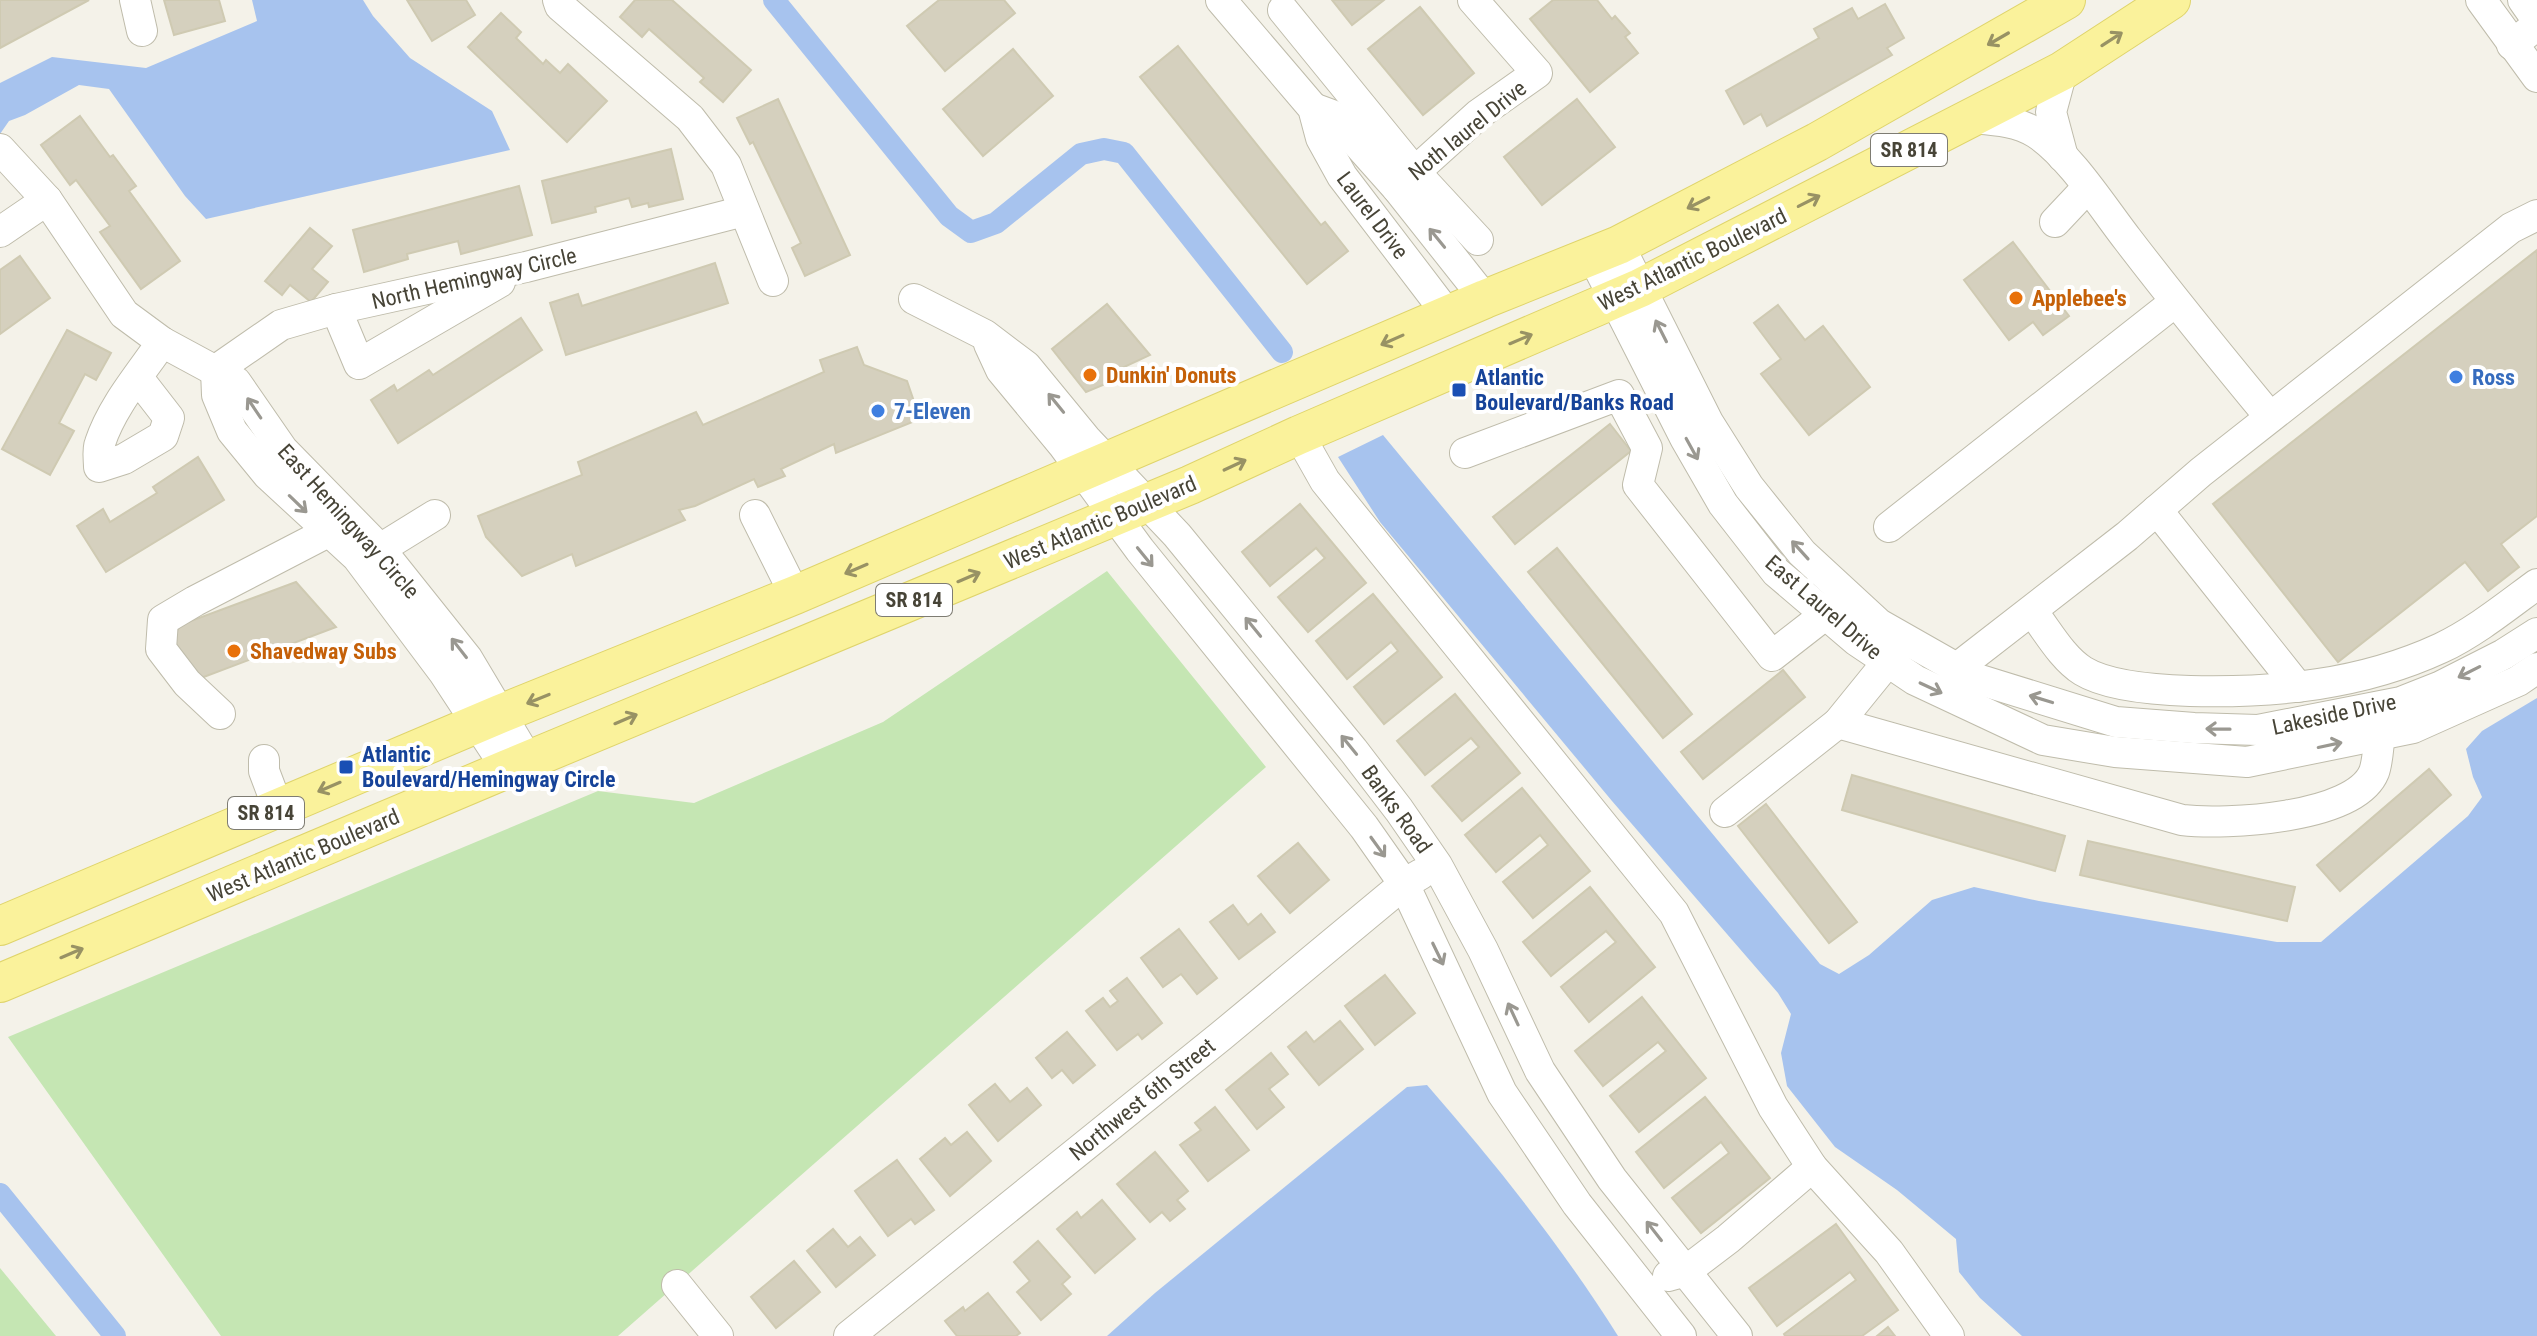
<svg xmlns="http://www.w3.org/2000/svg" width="2537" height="1336" viewBox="0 0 2537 1336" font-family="'Roboto Condensed',sans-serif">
  <rect width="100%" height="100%" fill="#f4f2e9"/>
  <g fill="#c5e6b3">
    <path d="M1107,571L1266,767L618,1336H221L8,1037L598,791L694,803L883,722Z"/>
    <path d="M0,1268L56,1336H0Z"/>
  </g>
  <g fill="#a7c3ee">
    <path d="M252,0H363L373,16L410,58L492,111L510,150L206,219L185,196L109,89L79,85L25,115L9,121L0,134V83L52,57L146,68L257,21Z"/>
    <path d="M1383,435L1820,964L1839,974L1869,955L1932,900L1974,887L2039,901L2277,942H2321L2468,816L2482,797L2473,777L2466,749L2482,731L2537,698V1336H2022L1980,1298L1959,1272L1956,1239L1897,1190L1835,1147L1787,1086L1781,1053L1791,1014L1778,993L1612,801L1380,522L1338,457Z"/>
    <path d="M1427,1085C1496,1164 1562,1247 1618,1336H1107L1155,1293L1407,1087Z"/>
  </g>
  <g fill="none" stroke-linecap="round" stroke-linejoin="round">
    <g stroke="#a7c3ee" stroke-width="22">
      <path d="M774,0L949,216L971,232L996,223L1081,154L1104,149L1124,153L1282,352"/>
      <path d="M0,1194L115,1336"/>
    </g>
  </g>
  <g fill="#d5d0be" stroke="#cfcab2" stroke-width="2">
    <path d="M0,0H89L0,48Z"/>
    <path d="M164,0H219L225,21L174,35Z"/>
    <path d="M407,0H466L475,15L432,41Z"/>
    <path d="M635,0H672L751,70L723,102L700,82L704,78L649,29L642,37L620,17Z"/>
    <path d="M939,0H1004L1015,13L945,71L907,26Z"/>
    <path d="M1332,0H1384L1352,25Z"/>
    <path d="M1553,0H1597L1612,19L1615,16L1630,33L1625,37L1638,53L1590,92L1530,19Z"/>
    <path d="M1885,4L1904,38L1887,48L1892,55L1767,126L1761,114L1744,124L1726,91L1819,38L1814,29L1852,8L1858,19Z"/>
    <path d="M1420,7L1474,73L1423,115L1368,49Z"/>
    <path d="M501,13L521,32L516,38L543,64L546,60L560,73L568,64L607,101L567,142L468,47Z"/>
    <path d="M1178,46L1321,225L1325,222L1348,251L1307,284L1140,77Z"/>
    <path d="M1013,49L1053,96L983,156L943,109Z"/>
    <path d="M778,99L850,255L805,276L792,248L801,243L753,142L750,144L737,118Z"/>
    <path d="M1577,99L1615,147L1542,205L1504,157Z"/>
    <path d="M80,116L110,157L113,155L136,186L129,191L180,261L141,289L100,232L110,226L76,180L70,185L41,145Z"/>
    <path d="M671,149L683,199L649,207L648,203L632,207L629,198L595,207L596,212L552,223L542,181Z"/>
    <path d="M519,186L532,235L461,254L458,241L407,254L408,259L364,272L353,230Z"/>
    <path d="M310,228L332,246L312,269L328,282L311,302L290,285L282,295L265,281Z"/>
    <path d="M2013,242L2069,316L2043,335L2033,322L2009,340L1964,280Z"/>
    <path d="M2537,250V516L2501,544L2519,567L2488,591L2465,562L2338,662L2213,504Z"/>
    <path d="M20,256L50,298L0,334V270Z"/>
    <path d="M715,263L728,303L566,355L550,303L578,294L582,306Z"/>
    <path d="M1107,304L1150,355L1109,374L1115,380L1086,392L1052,349Z"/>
    <path d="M1778,305L1805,340L1823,326L1870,387L1809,435L1761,374L1781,359L1754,323Z"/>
    <path d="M521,318L542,350L398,443L371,400L394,385L397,391L429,370L433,375Z"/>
    <path d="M67,330L111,353L96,380L85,374L59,423L74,431L50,475L2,449Z"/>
    <path d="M857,347L864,365L907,381L920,419L836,453L834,444L781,469L785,476L758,487L754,479L695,506L679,510L685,520L576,566L572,554L522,576L486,537L478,516L582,475L578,462L696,412L703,425L824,372L820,360Z"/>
    <path d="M1610,424L1631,451L1515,544L1493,517Z"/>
    <path d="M198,457L224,500L106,572L77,526L103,509L110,522L157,493L153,487Z"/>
    <path d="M1300,504L1366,583L1308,632L1278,597L1325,558L1316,548L1270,586L1242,552Z"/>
    <path d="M1557,548L1692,714L1663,738L1528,572Z"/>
    <path d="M296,582L336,627L201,678L172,641L180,625Z"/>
    <path d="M1373,594L1442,677L1384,724L1354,687L1398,651L1391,642L1347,679L1316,641Z"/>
    <path d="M1783,670L1805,697L1703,779L1681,752Z"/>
    <path d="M1455,694L1520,773L1462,821L1432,786L1479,747L1471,738L1425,775L1397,741Z"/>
    <path d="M2429,769L2451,795L2340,891L2317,865Z"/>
    <path d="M1852,775L2065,836L2055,871L1842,810Z"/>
    <path d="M1522,788L1590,871L1533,918L1503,882L1548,845L1540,835L1496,872L1465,835Z"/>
    <path d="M1766,804L1857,922L1829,943L1738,826Z"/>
    <path d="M2088,841L2295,887L2287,921L2080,875Z"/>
    <path d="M1298,843L1329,880L1290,913L1258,876Z"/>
    <path d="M1590,887L1655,967L1589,1022L1561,987L1616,942L1606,931L1551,976L1523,942Z"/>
    <path d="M1233,905L1248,925L1261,914L1275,932L1239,959L1210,922Z"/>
    <path d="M1179,929L1217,978L1197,994L1181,974L1163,987L1141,958Z"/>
    <path d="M1385,975L1415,1013L1375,1045L1345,1006Z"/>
    <path d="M1127,978L1162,1023L1142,1039L1138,1034L1117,1050L1086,1011L1103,998L1110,1007L1118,1001L1110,991Z"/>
    <path d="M1642,997L1706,1078L1639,1132L1610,1096L1666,1051L1658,1042L1603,1086L1575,1051Z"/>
    <path d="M1340,1021L1363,1049L1319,1085L1288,1047L1306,1032L1314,1042Z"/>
    <path d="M1067,1032L1095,1065L1073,1083L1062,1070L1052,1078L1036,1058Z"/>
    <path d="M1271,1053L1288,1074L1269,1089L1284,1107L1257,1129L1226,1090Z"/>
    <path d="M995,1084L1010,1102L1027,1088L1041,1105L998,1141L969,1105Z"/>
    <path d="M1705,1097L1770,1178L1701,1233L1672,1198L1729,1153L1721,1142L1664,1188L1636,1152Z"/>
    <path d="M1215,1107L1249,1150L1208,1181L1180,1145L1201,1130L1195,1123Z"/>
    <path d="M967,1132L991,1161L950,1196L920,1159L945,1138L951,1145Z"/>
    <path d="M1155,1152L1188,1191L1177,1200L1185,1209L1170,1221L1162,1212L1150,1222L1117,1184Z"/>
    <path d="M897,1160L934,1210L915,1224L911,1219L888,1236L855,1191Z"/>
    <path d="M1102,1200L1135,1239L1095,1273L1057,1229L1077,1212L1081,1218Z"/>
    <path d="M1836,1224L1898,1310L1862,1336H1785L1784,1334L1856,1280L1850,1272L1777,1326L1749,1288Z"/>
    <path d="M833,1229L848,1247L860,1237L875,1255L836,1287L807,1251Z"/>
    <path d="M1038,1241L1070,1277L1062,1284L1071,1294L1041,1320L1017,1292L1030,1281L1014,1262Z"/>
    <path d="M794,1261L820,1292L776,1328L751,1297Z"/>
    <path d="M988,1293L1020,1333L1016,1336H957L945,1321L963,1307L965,1311Z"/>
    <path d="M1888,1327L1895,1336H1877Z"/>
  </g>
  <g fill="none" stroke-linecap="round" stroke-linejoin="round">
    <g stroke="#bfbcab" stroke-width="32">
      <g id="minor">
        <path d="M135,0L142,31"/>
        <path d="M558,0L560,6L690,118L726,165L773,281"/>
        <path d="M1221,0L1313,108L1321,138L1342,176L1448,315"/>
        <path d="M2481,0L2537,77"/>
        <path d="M2523,0L2537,20"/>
        <path d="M1283,10L1415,172L1478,240"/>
        <path d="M2512,45L2537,25"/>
        <path d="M2062,71L2051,112L2063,157"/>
        <path d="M1313,108L1332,115L1397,188L1485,299"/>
        <path d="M1971,118C1994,120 2017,121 2036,133C2070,155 2103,208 2128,240C2174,300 2222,359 2270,417"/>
        <path d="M0,149L47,200L124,314L162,342L236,382L283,450L380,549L467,658L528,760"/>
        <path d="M1397,188L1479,114L1537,73L1473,0"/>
        <path d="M2055,222L2087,188"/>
        <path d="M0,232L47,200"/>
        <path d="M1619,245L1708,422L1749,487L1802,553L1879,624L1974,678L2116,722L2194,728L2258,730L2401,702L2439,687L2504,654L2537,633"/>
        <path d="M1592,255L1685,438L1723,504L1776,572L1857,641L1915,680L2043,740L2115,752L2247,762L2413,728L2518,681L2537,668"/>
        <path d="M914,299L985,335L1026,366L1086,439L1177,535L1353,750L1399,810L1437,865L1483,950L1540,1071L1612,1179L1737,1336"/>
        <path d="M336,309L359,364L500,282"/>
        <path d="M989,344L1001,370L1063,445L1140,550L1364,827L1404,884L1502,1093L1577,1204L1681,1336"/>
        <path d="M216,370L281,325L336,309L526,267L744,211"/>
        <path d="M216,370L217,395L232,431L268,475L357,557L444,673L507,769"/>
        <path d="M138,378L169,418L163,436L124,459L99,467C99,460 97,450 100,443C112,406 141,373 162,342"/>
        <path d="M1299,435L1325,481L1674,913L1773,1107L1812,1167L1889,1252L1949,1336"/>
        <path d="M1465,453L1619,395L1647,448L1638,485L1772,656L1826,614L1838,601"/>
        <path d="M2157,510L2298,687"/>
        <path d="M755,515L795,595"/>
        <path d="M1889,527L2175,302"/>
        <path d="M364,555L380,549L435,515"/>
        <path d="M2032,611C2047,630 2062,658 2083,671C2109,687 2159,690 2190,691C2276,693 2361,685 2441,648C2475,632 2507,606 2537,584"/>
        <path d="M1898,649L1838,723L2182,820C2225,825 2355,819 2374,772C2378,761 2378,746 2380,734"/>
        <path d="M1957,668L2127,536L2201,472L2511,228L2537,215"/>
        <path d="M220,714L187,683L161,649L163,620L195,601L328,532"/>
        <path d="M264,760V771L278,808"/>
        <path d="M1725,812L1838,723"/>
        <path d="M1668,1276L1686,1271L1728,1239L1812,1167"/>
        <path d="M677,1285L718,1336"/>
        <path d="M849,1336L1221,1036L1404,884L1421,874"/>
      </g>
    </g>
    <g stroke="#dfd46b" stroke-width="40">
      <g id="major">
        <path d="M0,926L500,714L795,595L1485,299L1619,245L1817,142L2066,0"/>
        <path d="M0,983L507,769L1190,485L1299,435L1640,288L2062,71L2171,0"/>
      </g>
    </g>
    <use href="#minor" stroke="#fff" stroke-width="30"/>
    <use href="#major" stroke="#faf29b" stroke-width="38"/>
  </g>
  <defs><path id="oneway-shaft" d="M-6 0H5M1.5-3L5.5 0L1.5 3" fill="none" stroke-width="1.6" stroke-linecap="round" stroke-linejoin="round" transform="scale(2)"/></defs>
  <g stroke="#989264">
    <use href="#oneway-shaft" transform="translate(1998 39) rotate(150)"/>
    <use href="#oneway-shaft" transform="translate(2112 39) rotate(-33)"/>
    <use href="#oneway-shaft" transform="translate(1809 201) rotate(-27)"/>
    <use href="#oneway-shaft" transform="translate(1698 203) rotate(153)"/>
    <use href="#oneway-shaft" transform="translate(1521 339) rotate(-23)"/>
    <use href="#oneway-shaft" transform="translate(1392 340) rotate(156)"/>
    <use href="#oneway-shaft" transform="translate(1235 465) rotate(-25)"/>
    <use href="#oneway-shaft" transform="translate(856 569) rotate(157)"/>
    <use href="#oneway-shaft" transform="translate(969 577) rotate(-23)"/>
    <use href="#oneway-shaft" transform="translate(538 699) rotate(158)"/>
    <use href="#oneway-shaft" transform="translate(626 719) rotate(-23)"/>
    <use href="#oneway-shaft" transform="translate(329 787) rotate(157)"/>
    <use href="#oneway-shaft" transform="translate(72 953) rotate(-23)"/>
  </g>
  <g stroke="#9a9891">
    <use href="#oneway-shaft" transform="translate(1437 238) rotate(-129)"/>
    <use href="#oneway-shaft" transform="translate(1661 331) rotate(-117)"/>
    <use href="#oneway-shaft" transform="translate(1056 403) rotate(-129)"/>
    <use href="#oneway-shaft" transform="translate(254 408) rotate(-124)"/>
    <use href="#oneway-shaft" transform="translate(1692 449) rotate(61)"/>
    <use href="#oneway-shaft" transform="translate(298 504) rotate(44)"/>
    <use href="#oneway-shaft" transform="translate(1800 550) rotate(-132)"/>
    <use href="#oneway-shaft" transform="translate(1145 557) rotate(51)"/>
    <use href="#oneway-shaft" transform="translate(1253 627) rotate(-129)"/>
    <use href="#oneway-shaft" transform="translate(459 648) rotate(-128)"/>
    <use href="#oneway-shaft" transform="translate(2469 672) rotate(153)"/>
    <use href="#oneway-shaft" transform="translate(1931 688) rotate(25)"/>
    <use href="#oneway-shaft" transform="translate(2041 699) rotate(-163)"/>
    <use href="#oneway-shaft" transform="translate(2218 729) rotate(-179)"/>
    <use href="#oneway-shaft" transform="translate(1349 745) rotate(-129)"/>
    <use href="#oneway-shaft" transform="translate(2330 745) rotate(-12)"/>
    <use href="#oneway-shaft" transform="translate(1378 847) rotate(54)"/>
    <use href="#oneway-shaft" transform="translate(1438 954) rotate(64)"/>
    <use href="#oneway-shaft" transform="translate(1513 1014) rotate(-115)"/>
    <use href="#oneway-shaft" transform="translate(1654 1231) rotate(-128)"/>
  </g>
  <g fill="#e8710a" stroke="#fff" stroke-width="3">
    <circle cx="2016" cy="298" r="8"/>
    <circle cx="1090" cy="375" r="8"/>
    <circle cx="234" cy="651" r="8"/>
  </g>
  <g fill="#3f7fe0" stroke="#fff" stroke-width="3">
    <circle cx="2456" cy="377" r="8"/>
    <circle cx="878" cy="411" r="8"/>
  </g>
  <g fill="#1a4fb4" stroke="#fff" stroke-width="3">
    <rect x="1451" y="382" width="16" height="16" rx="4"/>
    <rect x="338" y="759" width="16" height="16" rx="4"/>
  </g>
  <g text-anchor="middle" stroke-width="8" stroke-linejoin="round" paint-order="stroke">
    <g fill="#fff" stroke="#7e7c73" stroke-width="2">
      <rect x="1871" y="134" width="76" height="32" rx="6"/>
      <rect x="876" y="584" width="76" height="32" rx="6"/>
      <rect x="228" y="797" width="76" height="32" rx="6"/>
    </g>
    <g font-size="20" font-weight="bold" fill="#474437">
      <text x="1909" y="157">SR 814</text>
      <text x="914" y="607">SR 814</text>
      <text x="266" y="820">SR 814</text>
    </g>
    <g font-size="22" fill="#474437" stroke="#fff">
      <text transform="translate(1467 130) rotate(-39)" y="8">Noth laurel Drive</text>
      <text transform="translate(1373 215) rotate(53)" y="8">Laurel Drive</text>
      <text transform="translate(1692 259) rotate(-26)" y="8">West Atlantic Boulevard</text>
      <text transform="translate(474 278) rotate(-13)" y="8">North Hemingway Circle</text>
      <text transform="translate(349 521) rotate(48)" y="8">East Hemingway Circle</text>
      <text transform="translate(1100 522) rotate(-23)" y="8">West Atlantic Boulevard</text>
      <text transform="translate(1824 607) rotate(41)" y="8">East Laurel Drive</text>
      <text transform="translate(2334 714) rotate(-12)" y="8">Lakeside Drive</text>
      <text transform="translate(1397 809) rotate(54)" y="8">Banks Road</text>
      <text transform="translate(303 855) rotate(-23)" y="8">West Atlantic Boulevard</text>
      <text transform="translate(1142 1099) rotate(-39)" y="8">Northwest 6th Street</text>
    </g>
    <g font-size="22" font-weight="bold" fill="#c56008" stroke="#fff" text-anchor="start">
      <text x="2032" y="306">Applebee's</text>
      <text x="1106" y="383">Dunkin' Donuts</text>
      <text x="250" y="659">Shavedway Subs</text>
    </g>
    <g font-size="22" font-weight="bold" fill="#164399" stroke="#fff" text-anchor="start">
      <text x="1475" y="385">Atlantic<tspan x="1475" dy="25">Boulevard/Banks Road</tspan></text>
      <text x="362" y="762">Atlantic<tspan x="362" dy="25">Boulevard/Hemingway Circle</tspan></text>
    </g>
    <g font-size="22" font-weight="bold" fill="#366cbe" stroke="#fff" text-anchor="start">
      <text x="2472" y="385">Ross</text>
      <text x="894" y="419">7-Eleven</text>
    </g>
  </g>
</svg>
